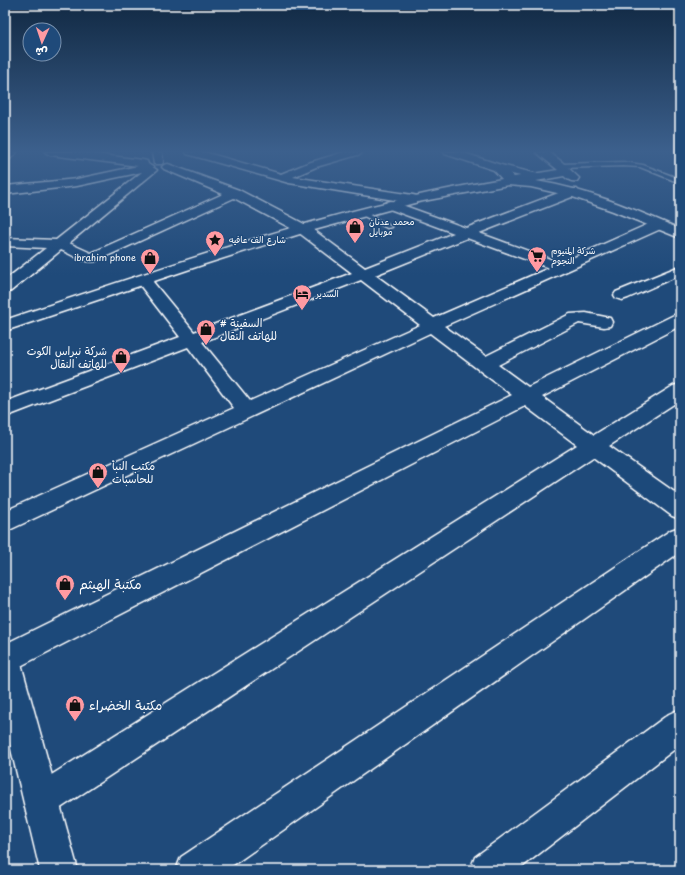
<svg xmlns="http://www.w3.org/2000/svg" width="685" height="875" viewBox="0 0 685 875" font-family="'Playpen Sans','Playpen Sans Arabic',sans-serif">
  <rect width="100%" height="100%" fill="#1f4a7a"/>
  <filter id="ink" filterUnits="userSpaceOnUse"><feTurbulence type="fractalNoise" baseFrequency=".025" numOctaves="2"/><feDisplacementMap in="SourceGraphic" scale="8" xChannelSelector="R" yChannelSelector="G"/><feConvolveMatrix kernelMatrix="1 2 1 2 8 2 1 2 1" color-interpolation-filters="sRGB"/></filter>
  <g filter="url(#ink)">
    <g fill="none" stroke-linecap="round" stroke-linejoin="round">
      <g stroke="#fff" stroke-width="3">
        <g id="lane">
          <path d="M623,162L643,165L680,179V183L640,167L623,166L561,168L558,166L561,164Z"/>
          <path d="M360,212H364L392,227L387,228L360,214Z"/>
        </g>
      </g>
      <g stroke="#fff" stroke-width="3">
        <g id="street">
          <path d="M5,152H17L9,160L5,161Z"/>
          <path d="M45,152H79L143,160L147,161L148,164L157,170L69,243L91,253L223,194L164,169L162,167L164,165L168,164L239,190L291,217L308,226L365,268L454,233L387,208L385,205L387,202L391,201L466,228L569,189H577L579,192L577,195L479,233L561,263L653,222H663L665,225L663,228L444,326L486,356L570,314L586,313L610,318L612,322L610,326L604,327L579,323L498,365L528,387L674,315L680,314V326L542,397L594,435L673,386L680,384V400L609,446L680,496V519L672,516L593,457L53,813L41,818L29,813L24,801L29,789L577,445L525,406L5,674V644L512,395L430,333L5,532V511L234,408L188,347L5,417V402L180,337L136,280L139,277L144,275L149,277L194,332L352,273L298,232L234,198L96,261C85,264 71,254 61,250L11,291L5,293V280L46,248L5,246V238L56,240L142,172L77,186L5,194V186L77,179L138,166L50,155ZM467,238L549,268L434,318L375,275ZM361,280L420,325L250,401L202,342Z"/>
          <path d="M152,152H162L163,162L162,164H154Z"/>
          <path d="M186,152H204L281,174L308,163L344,152H362L361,154L316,167L293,177L413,195L417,196L419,199L417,202L413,203L289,183L187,154Z"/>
          <path d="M444,152H461L501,165L542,175L544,177L542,179L538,180L494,170L445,154Z"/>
          <path d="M680,266V275L628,298L622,300L616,298L614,295L616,292Z"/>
          <path d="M680,527V552L226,870H176L181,857L671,530Z"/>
          <path d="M680,709V745L518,870H470L475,857L669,714Z"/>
        </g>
      </g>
      <g stroke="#fff" stroke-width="3">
        <g id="secondary">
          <path d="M536,152H549L562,162L579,178L577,181C571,182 568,180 564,176L536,181C587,189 633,209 680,229V238L613,211L570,196L531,187L508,185L418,202L303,233L205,264L5,331V320C169,266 332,207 502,179L492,168L494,166H502L514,177L558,170Z"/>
          <path d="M5,645L16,649L20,660L78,870H40L5,724Z"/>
        </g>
      </g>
      <use href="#lane" fill="#1f4a7a" fill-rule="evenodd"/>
      <use href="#street" fill="#1f4a7a" fill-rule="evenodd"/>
      <use href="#secondary" fill="#1f4a7a" fill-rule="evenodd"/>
    </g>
  </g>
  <linearGradient id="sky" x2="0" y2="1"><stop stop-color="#112943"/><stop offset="0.55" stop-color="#3c608d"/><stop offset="1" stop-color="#3c608d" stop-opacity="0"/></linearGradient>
  <rect width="685" height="275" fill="url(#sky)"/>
  <defs>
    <g id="shop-pin" transform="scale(1)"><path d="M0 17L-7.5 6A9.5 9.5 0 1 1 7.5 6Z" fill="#ff9aa2" stroke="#1f4a7a"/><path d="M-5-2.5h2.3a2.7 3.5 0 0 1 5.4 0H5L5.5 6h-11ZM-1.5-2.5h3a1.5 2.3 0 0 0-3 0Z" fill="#111"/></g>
    <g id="sight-pin" transform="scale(1)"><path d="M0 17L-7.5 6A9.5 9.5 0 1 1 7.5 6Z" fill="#ff9aa2" stroke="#1f4a7a"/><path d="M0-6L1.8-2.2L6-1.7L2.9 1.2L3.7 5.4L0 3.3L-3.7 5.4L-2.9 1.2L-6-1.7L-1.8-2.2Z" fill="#111"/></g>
    <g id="supermarket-pin" transform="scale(1)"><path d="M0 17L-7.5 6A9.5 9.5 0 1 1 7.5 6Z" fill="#ff9aa2" stroke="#1f4a7a"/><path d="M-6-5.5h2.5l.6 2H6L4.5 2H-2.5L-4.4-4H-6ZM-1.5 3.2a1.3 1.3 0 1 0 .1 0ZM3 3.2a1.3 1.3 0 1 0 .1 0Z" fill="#111"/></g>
    <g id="hotel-pin" transform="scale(1)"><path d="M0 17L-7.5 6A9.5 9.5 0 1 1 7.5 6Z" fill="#ff9aa2" stroke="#1f4a7a"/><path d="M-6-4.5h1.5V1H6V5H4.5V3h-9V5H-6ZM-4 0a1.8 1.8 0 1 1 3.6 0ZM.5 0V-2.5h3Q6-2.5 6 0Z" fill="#111"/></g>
  </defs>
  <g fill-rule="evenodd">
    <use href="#shop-pin" x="355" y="227"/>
    <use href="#sight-pin" x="215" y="240"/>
    <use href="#supermarket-pin" x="537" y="256"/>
    <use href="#shop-pin" x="150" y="258"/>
    <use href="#hotel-pin" x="302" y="294"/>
    <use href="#shop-pin" x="206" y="329"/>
    <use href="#shop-pin" x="121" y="357"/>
    <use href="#shop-pin" x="98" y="472"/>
    <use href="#shop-pin" x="65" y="584"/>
    <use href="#shop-pin" x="75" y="705"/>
  </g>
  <g text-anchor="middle" stroke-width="3" stroke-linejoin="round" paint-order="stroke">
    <g font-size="9" fill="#fff" stroke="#1f4a7a" text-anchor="start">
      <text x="369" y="225">محمد عدنان<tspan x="369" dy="10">موبايل</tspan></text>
      <text x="229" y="243">شارع الف عافيه</text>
      <text x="551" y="254">شركة المنيوم<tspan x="551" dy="10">النجوم</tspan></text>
      <text x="136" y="261" text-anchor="end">ibrahim phone</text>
      <text x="316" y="297">السدير</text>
    </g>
    <g font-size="11" fill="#fff" stroke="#1f4a7a" text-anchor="start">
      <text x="220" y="327"># السفينة<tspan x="220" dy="13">للهاتف النقال</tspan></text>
      <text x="107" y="355" text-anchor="end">شركة نبراس الكوت<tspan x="107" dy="13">للهاتف النقال</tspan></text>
      <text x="112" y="470">مكتب النبأ<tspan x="112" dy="13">للحاسبات</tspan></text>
    </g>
    <g font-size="13" fill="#fff" stroke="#1f4a7a" text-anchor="start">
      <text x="79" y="589">مكتبة الهيثم</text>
      <text x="89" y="710">مكتبة الخضراء</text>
    </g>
  </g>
  <rect width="685" height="875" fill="none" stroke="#1f4a7a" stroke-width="20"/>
  <rect x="10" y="10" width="665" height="855" fill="none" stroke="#fff" stroke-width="1.5" filter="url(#ink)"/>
  <g transform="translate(42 42) rotate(183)"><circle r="19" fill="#1f4a7a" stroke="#7992af"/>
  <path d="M0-3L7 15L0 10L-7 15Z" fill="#ff9aa2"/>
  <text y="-6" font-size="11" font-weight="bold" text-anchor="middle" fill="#ffffff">ش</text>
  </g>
</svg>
